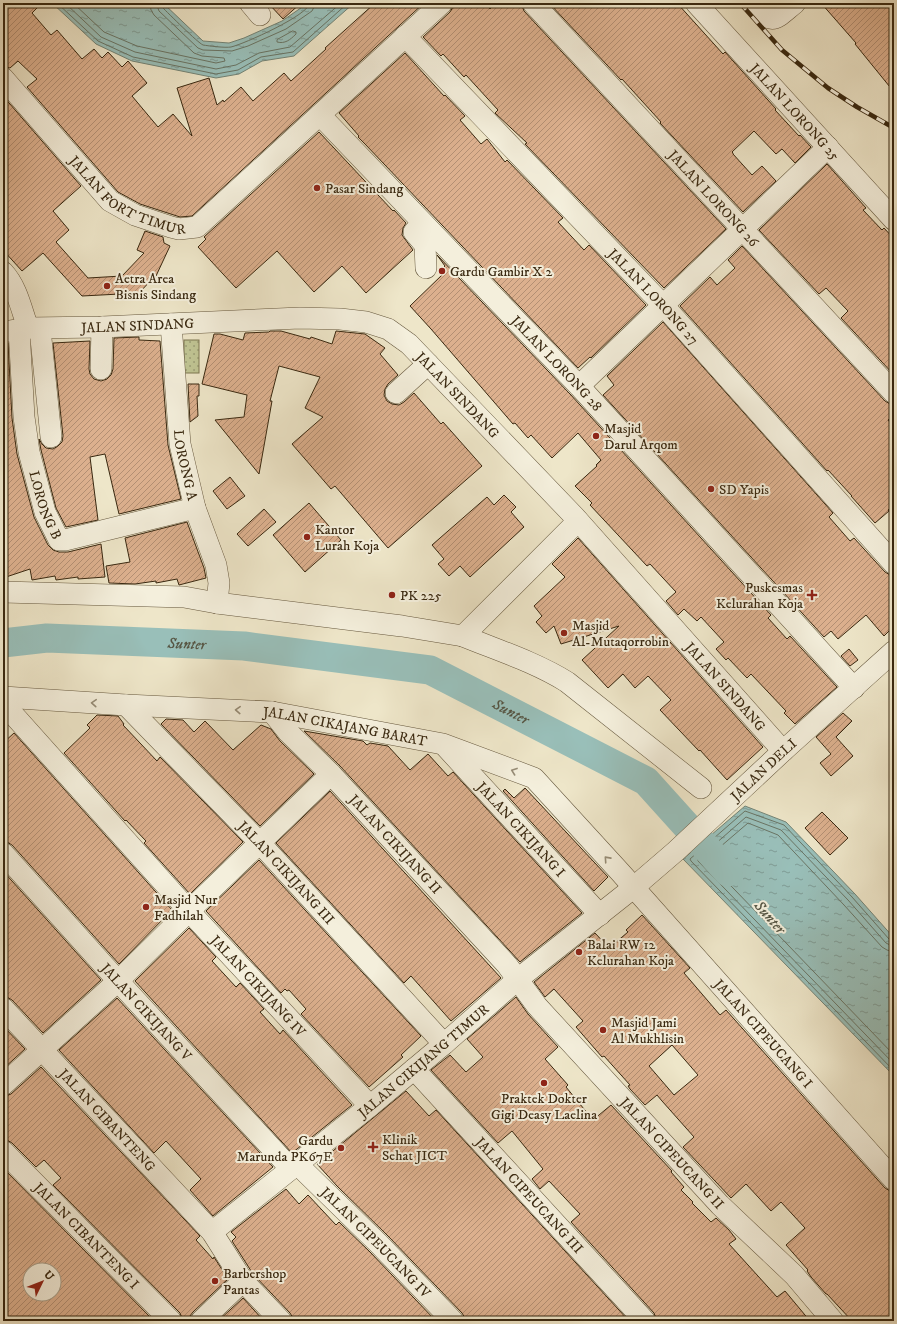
<svg xmlns="http://www.w3.org/2000/svg" width="897" height="1324" viewBox="0 0 897 1324" font-family="'IM FELL DW Pica',serif">
  <defs>
    <pattern id="park-dots" width="8" height="8" patternUnits="userSpaceOnUse"><rect width="8" height="8" fill="#bfc392"/><path d="M2 2h.1M6 6h.1" fill="none" stroke="#9c9e76" stroke-width="1.8" stroke-linecap="round"/></pattern>
    <pattern id="water-ripples" width="26" height="14" patternUnits="userSpaceOnUse"><rect width="26" height="14" fill="#99bfb9"/><path d="M2 4q2-2 4 0t4 0M15 11q2-2 4 0t4 0" fill="none" stroke="#7e9b95"/></pattern>
    <pattern id="building-hatch" width="6" height="6" patternUnits="userSpaceOnUse"><rect width="6" height="6" fill="#dcb08e"/><path d="M-1 1l2-2M0 6l6-6M5 7l2-2" fill="none" stroke="#b38f73"/></pattern>
  </defs>
  <rect width="100%" height="100%" fill="#eee6c9"/>
  <filter id="stains"><feTurbulence type="fractalNoise" baseFrequency=".005" numOctaves="4"/><feColorMatrix values="0 0 0 0 .2 0 0 0 0 .09 0 0 0 0 .02 0 0 0 .5 -.17"/></filter>
  <radialGradient id="worn" r=".72"><stop offset=".6" stop-color="#630" stop-opacity="0"/><stop offset="1" stop-color="#630" stop-opacity=".3"/></radialGradient>
  <rect fill="url(#park-dots)" stroke="#7c7651" x="184" y="340" width="15" height="33"/>
  <g fill="url(#water-ripples)" stroke="#738375">
    <path d="M52,3H163L203,41L229,43L244,38L282,21L308,3H354L294,56L262,61L239,74L216,78L132,61L96,44Z"/>
    <path d="M745,806L786,822L855,894L894,938V1076L683,859Z"/>
  </g>
  <g fill="none" stroke-linecap="round" stroke-linejoin="round">
    <g stroke="#697464" stroke-width="1">
      <path d="M57,3L98,41L133,57L216,74L238,70L261,57L293,52L348,3"/>
      <path d="M65,3L101,37L135,52L216,69L236,65L259,53L290,47L341,3"/>
      <path d="M73,3L104,32L137,46L216,63L225,61L224,58L202,56L194,53L154,15L151,10L150,3"/>
      <path d="M156,3L159,11L198,48L203,50L232,51L248,46L286,29L312,11L314,7L315,3"/>
      <path d="M161,3L162,7C168,13 198,43 203,45C209,46 225,48 231,47C244,44 309,15 310,3"/>
      <path d="M293,31L296,32V34C290,40 285,44 277,42V40Z"/>
      <path d="M894,941L889,939L852,897L784,825L745,811L690,859L691,861L894,1071"/>
      <path d="M894,946L890,945L886,943L848,900L781,830L746,817L698,859V861L894,1064"/>
      <path d="M894,952L887,950L882,947L844,905L778,835L748,823L706,859L707,861L894,1055"/>
    </g>
    <path stroke="#99bfb9" stroke-width="29" id="s1" d="M3,643L47,638L244,646L430,670L646,781L728,872"/>
  </g>
  <g fill="url(#building-hatch)" stroke="#392810" fill-rule="evenodd">
    <path d="M3,3H42L32,13L51,35L57,30L82,59L94,49L102,58L108,52L122,67L128,61L147,83L132,96L158,127L173,114L192,136L177,88L209,78L217,105L223,100L224,102L241,87L253,101L284,73L291,81L326,49L325,48L375,3H424L192,216L180,217L140,204L118,192L27,87L37,79L18,61L10,68L3,66Z"/>
    <path d="M268,3H301L283,19Z"/>
    <path d="M454,3H484L490,9L496,3H521L524,11L726,229L664,288L525,144L527,143L495,113L498,110L466,75L464,77L443,54L441,56L423,37L450,12L453,7Z"/>
    <path d="M549,3H677L723,54L725,52L776,109L775,110L799,136L800,135L811,147L795,163L782,149L776,154L754,131L732,152L733,153V154L752,175L762,166L776,181L743,212L660,123L661,122L622,79L621,80Z"/>
    <path d="M821,3H894V92L855,44L856,43Z"/>
    <path d="M405,53L444,96L445,95L465,116L460,120L481,144L487,139L505,162L507,160L563,218L558,222L584,250L589,245L646,305L591,358L590,357L578,368L365,144L358,137L359,136L339,113Z"/>
    <path d="M3,96L81,186L53,211L69,230L56,242L88,278L122,276L144,253L137,250L145,231L163,237L164,243L170,246L156,276H155L139,293L82,296L43,253L22,271L3,250Z"/>
    <path d="M319,132L393,211L394,210L406,223L403,228L402,235L413,250L366,293L342,266L314,292L277,251L236,288L198,247L206,239L204,237Z"/>
    <path d="M827,164L866,208L863,210L882,230L884,228L894,239V375L841,318L848,311L826,288L819,294L759,230Z"/>
    <path d="M742,246L885,401L890,404L894,405V414L888,420L894,427V504L888,510L889,511L875,523L851,496H852L828,470L827,471L680,306L710,277L717,285L735,268L728,260Z"/>
    <path d="M437,255L570,394L771,615L768,618L787,639L790,636L837,687L795,724L784,713L786,711L751,674L747,678L728,658L726,660L716,649L724,642L701,617L697,621L684,609L678,615L666,601L676,592L650,564L647,566L590,505L592,503L575,486L597,466L596,465L601,460L578,433L552,458L531,435L528,438L515,423L513,424L431,329L410,306L443,274L440,271L445,266Z"/>
    <path d="M663,322L833,513L829,517L850,541L854,538L885,572L890,575L894,576V626L884,636L866,615L838,639L831,631L824,637L603,395L614,385L607,376Z"/>
    <path d="M270,331H281L310,339L311,337L332,344L336,331L365,334L385,348L380,354L398,375L388,384L385,389L384,395L387,401L392,404L399,405L404,402L414,393L441,424L443,422L482,466L388,548L335,486L331,489L292,444L323,417L305,408L320,377L279,366L270,401H272L259,474L215,420L244,417L247,395L202,384L214,334H220L243,340L245,333L269,332Z"/>
    <path d="M139,337V340L160,341L168,445L181,499L119,514L105,454L90,457L98,520L66,527L56,508L41,450L39,439L42,444L46,448L53,449L58,446L62,442L63,436L53,343L90,341L89,369L90,374L94,379L101,381L107,379L111,375L113,369L114,338Z"/>
    <path d="M8,343L12,418L17,454L34,517L48,545L53,550L59,552H68L101,544L105,577L78,579V577L56,580L55,576L32,580L30,569L3,578V344Z"/>
    <path d="M188,384H199V396H197L198,416L190,422Z"/>
    <path d="M230,477L245,496L227,509L213,491Z"/>
    <path d="M504,495L516,507L511,512L524,527L470,577L460,566L449,576L438,564L444,559L432,545L487,497L494,505Z"/>
    <path d="M309,503L341,540L305,572L273,535Z"/>
    <path d="M264,509L276,522L248,546L237,534Z"/>
    <path d="M187,522L204,568L206,578L179,585L177,579L156,583V581L135,584L109,583L106,566L130,562L125,538Z"/>
    <path d="M578,538L763,747L727,780L700,750L699,751L660,710L671,700L648,676L635,688L623,674L608,688L582,660L619,626L561,644L554,626L546,633L536,622L542,616L534,606L565,577L552,564Z"/>
    <path d="M849,649L858,660L850,666L841,656Z"/>
    <path d="M843,713L852,721L836,737L853,756L831,776L820,763L831,754L816,737Z"/>
    <path d="M97,715L118,716L124,724L123,725L157,761L160,757L243,842L190,894L144,843L146,841L126,820L125,821L64,753L90,728L87,725Z"/>
    <path d="M166,719L183,720L194,732L205,721L233,750L261,725L271,729L280,741L314,774L260,826L161,724Z"/>
    <path d="M304,731L363,741L367,745L370,743L388,746L410,770L428,754L448,776L453,772L582,913L520,962L340,766Z"/>
    <path d="M14,733L172,910L119,964L12,845L7,842L3,841V743Z"/>
    <path d="M525,788L608,877L594,891L503,791L505,789L514,798Z"/>
    <path d="M330,791L501,978L451,1021L411,976L404,983L276,843Z"/>
    <path d="M822,812L848,838L830,855L805,828Z"/>
    <path d="M259,860L421,1036L401,1055L403,1057L369,1087L301,1014L306,1009L289,990L287,991L285,989L281,993L206,911Z"/>
    <path d="M3,871L101,980L43,1033L12,1000L7,997L3,996Z"/>
    <path d="M642,915L690,968L684,973L720,1015L726,1010L885,1188L890,1191L894,1192V1321H852L827,1294H826L811,1277L807,1271L808,1270L786,1245L805,1228L781,1202L771,1211L746,1184L731,1198L683,1147L694,1137L662,1101L657,1095L645,1105L630,1089L628,1086L630,1085L604,1056L602,1057L576,1027L583,1021L554,989L545,997L534,982L595,933L609,948L628,932L626,930ZM672,1045L698,1075L674,1095L649,1066Z"/>
    <path d="M189,928L216,957L212,961L236,987L240,983L264,1009L260,1012L280,1034L283,1030L352,1105L292,1153L135,981Z"/>
    <path d="M516,997L528,1014L558,1047L545,1059L568,1085L566,1087L593,1120L611,1105L672,1171L671,1172L684,1187L681,1190L693,1202L692,1203L711,1222L716,1218L729,1230L736,1239L729,1244L777,1297L785,1291L810,1321H657L654,1313L571,1222L580,1214L549,1181L540,1189L532,1179L543,1169L512,1131L498,1143L431,1070L450,1055L466,1072L483,1057L467,1039Z"/>
    <path d="M117,998L273,1167L213,1216L190,1190L201,1179L166,1141L154,1153L59,1050Z"/>
    <path d="M3,1026L25,1049L3,1069Z"/>
    <path d="M41,1067L200,1236L196,1240L213,1259L214,1257L228,1279L193,1312L186,1321H183L182,1318L180,1313L53,1185L61,1178L44,1160L36,1167L12,1143L7,1140L3,1139V1097L11,1094Z"/>
    <path d="M406,1091L429,1116L436,1110L629,1321H465V1318L462,1313L388,1236L337,1186L317,1164Z"/>
    <path d="M3,1168L154,1321H3ZM30,1270H54V1294H30Z"/>
    <path d="M286,1189L299,1204L308,1195L336,1225L339,1222L370,1252L436,1321H293V1318L290,1313L253,1274L232,1241L236,1237L231,1232Z"/>
    <path d="M243,1298L264,1321H218Z"/>
  </g>
  <g fill="none" stroke-linecap="round" stroke-linejoin="round">
    <g stroke="#66583e" stroke-width="22">
      <g id="minor">
        <path d="M250,3L260,15"/>
        <path id="s2" d="M533,3L894,393"/>
        <path id="s3" d="M696,3L894,220"/>
        <path d="M753,3C773,26 773,21 795,3"/>
        <path id="s4" d="M405,36L663,305L894,564"/>
        <path id="s5" d="M3,78L110,201L135,215L171,227L179,229L197,227L442,3"/>
        <path id="s6" d="M320,115L579,386L854,688"/>
        <path d="M420,226L414,232L425,245L426,268"/>
        <path d="M3,272C17,287 21,308 28,328"/>
        <path id="s7" d="M171,324L180,444L195,508L216,565L219,583L217,603"/>
        <path d="M40,329L51,437"/>
        <path id="s8" d="M19,330L24,417L29,452L45,512L59,540H65L195,508"/>
        <path id="s9" d="M3,332L28,328L102,327L300,318L340,319L366,322L388,329L409,344L574,516L783,751"/>
        <path d="M101,369L102,327"/>
        <path d="M579,386L828,147"/>
        <path d="M396,393L428,364"/>
        <path d="M3,592L184,597L217,603L402,626L463,636L578,521"/>
        <path d="M463,636C497,650 535,662 567,682L701,788"/>
        <path id="s10" d="M3,697L126,705L272,712L443,744L534,778L620,872L894,1180"/>
        <path id="s11" d="M3,703L189,911L370,1106"/>
        <path id="s12" d="M126,705L260,843L444,1044"/>
        <path id="s13" d="M272,712L288,732L331,774L507,965L537,1006L720,1205L794,1275L833,1321"/>
        <path id="s14" d="M445,746L600,915"/>
        <path id="s15" d="M3,853L118,981L291,1169"/>
        <path id="s16" d="M3,1008L212,1232L243,1281L281,1321"/>
        <path id="s17" d="M414,1069L645,1321"/>
        <path d="M3,1085L118,981L189,911L331,774"/>
        <path id="s18" d="M3,1151L171,1321"/>
        <path id="s19" d="M297,1164L379,1244L453,1321"/>
        <path id="s20" d="M212,1232L370,1106L444,1044L518,979L633,888L676,851L783,751L894,651"/>
        <path d="M201,1321L243,1281"/>
      </g>
    </g>
    <use href="#minor" stroke="#f4efdc" stroke-width="21"/>
    <g stroke="#392810" stroke-width="4.5">
      <path id="rail" d="M740,3L782,50L828,88L857,107L894,128"/>
    </g>
    <use href="#rail" stroke="#f4efdc" stroke-width="3" stroke-dasharray="9" stroke-linecap="butt"/>
  </g>
  <defs><path id="oneway-chevron" d="M-2-3.5L2.5 0L-2 3.5" fill="none" stroke-width="1.6" stroke-linecap="round" stroke-linejoin="round"/></defs>
  <g stroke="#968c76">
    <use href="#oneway-chevron" transform="translate(94 703) rotate(-176)"/>
    <use href="#oneway-chevron" transform="translate(238 710) rotate(-177)"/>
    <use href="#oneway-chevron" transform="translate(514 771) rotate(-160)"/>
    <use href="#oneway-chevron" transform="translate(607 859) rotate(-132)"/>
  </g>
  <g fill="#8f2418" stroke="#f4efdc" stroke-width="1.5">
    <circle cx="317" cy="188" r="4"/>
    <circle cx="442" cy="271" r="4"/>
    <circle cx="107" cy="286" r="4"/>
    <circle cx="596" cy="436" r="4"/>
    <circle cx="711" cy="489" r="4"/>
    <circle cx="307" cy="537" r="4"/>
    <circle cx="392" cy="595" r="4"/>
    <path d="M810 589h4v4h4v4h-4v4h-4v-4h-4v-4h4z"/>
    <circle cx="564" cy="633" r="4"/>
    <circle cx="146" cy="907" r="4"/>
    <circle cx="579" cy="952" r="4"/>
    <circle cx="603" cy="1030" r="4"/>
    <circle cx="544" cy="1083" r="4"/>
    <path d="M371 1141h4v4h4v4h-4v4h-4v-4h-4v-4h4z"/>
    <circle cx="341" cy="1148" r="4"/>
    <circle cx="215" cy="1281" r="4"/>
  </g>
  <g text-anchor="middle" stroke-width="4" stroke-linejoin="round" paint-order="stroke">
    <g font-size="14" fill="#392810" stroke="#f4efdc">
      <text dy="5" stroke="none"><textPath href="#s3" startOffset="147">JALAN LORONG 25</textPath></text>
      <text dy="5" stroke="none"><textPath href="#s5" startOffset="175">JALAN FORT TIMUR</textPath></text>
      <text dy="5" stroke="none"><textPath href="#s2" startOffset="266">JALAN LORONG 26</textPath></text>
      <text dy="5" stroke="none"><textPath href="#s4" startOffset="360">JALAN LORONG 27</textPath></text>
      <text dy="5" stroke="none"><textPath href="#s9" startOffset="135">JALAN SINDANG</textPath></text>
      <text dy="5" stroke="none"><textPath href="#s6" startOffset="343">JALAN LORONG 28</textPath></text>
      <text dy="5" stroke="none"><textPath href="#s9" startOffset="483">JALAN SINDANG</textPath></text>
      <text dy="5" stroke="none"><textPath href="#s7" startOffset="142">LORONG A</textPath></text>
      <text dy="5" stroke="none"><textPath href="#s8" startOffset="178">LORONG B</textPath></text>
      <text dy="5" stroke="none"><textPath href="#s9" startOffset="879">JALAN SINDANG</textPath></text>
      <text dy="5" stroke="none"><textPath href="#s10" startOffset="344">JALAN CIKAJANG BARAT</textPath></text>
      <text dy="5" stroke="none"><textPath href="#s20" startOffset="720">JALAN DELI</textPath></text>
      <text dy="5" stroke="none"><textPath href="#s14" startOffset="113">JALAN CIKIJANG I</textPath></text>
      <text dy="5" stroke="none"><textPath href="#s13" startOffset="181">JALAN CIKIJANG II</textPath></text>
      <text dy="5" stroke="none"><textPath href="#s12" startOffset="232">JALAN CIKIJANG III</textPath></text>
      <text dy="5" stroke="none"><textPath href="#s11" startOffset="381">JALAN CIKIJANG IV</textPath></text>
      <text dy="5" stroke="none"><textPath href="#s15" startOffset="214">JALAN CIKIJANG V</textPath></text>
      <text dy="5" stroke="none"><textPath href="#s10" startOffset="884">JALAN CIPEUCANG I</textPath></text>
      <text dy="5" stroke="none"><textPath href="#s20" startOffset="272">JALAN CIKIJANG TIMUR</textPath></text>
      <text dy="5" stroke="none"><textPath href="#s16" startOffset="153">JALAN CIBANTENG</textPath></text>
      <text dy="5" stroke="none"><textPath href="#s13" startOffset="596">JALAN CIPEUCANG II</textPath></text>
      <text dy="5" stroke="none"><textPath href="#s17" startOffset="171">JALAN CIPEUCANG III</textPath></text>
      <text dy="5" stroke="none"><textPath href="#s18" startOffset="119">JALAN CIBANTENG I</textPath></text>
      <text dy="5" stroke="none"><textPath href="#s19" startOffset="111">JALAN CIPEUCANG IV</textPath></text>
    </g>
    <g font-size="14" fill="#392810" stroke="#f4efdc" text-anchor="start">
      <text x="325" y="193">Pasar Sindang</text>
      <text x="450" y="276">Gardu Gambir X 2</text>
      <text x="115" y="283">Aetra Area<tspan x="115" dy="16">Bisnis Sindang</tspan></text>
      <text x="604" y="433">Masjid<tspan x="604" dy="16">Darul Arqom</tspan></text>
      <text x="719" y="494">SD Yapis</text>
      <text x="315" y="534">Kantor<tspan x="315" dy="16">Lurah Koja</tspan></text>
      <text x="803" y="592" text-anchor="end">Puskesmas<tspan x="803" dy="16">Kelurahan Koja</tspan></text>
      <text x="400" y="600">PK 225</text>
      <text x="572" y="630">Masjid<tspan x="572" dy="16">Al-Mutaqorrobin</tspan></text>
      <text x="154" y="904">Masjid Nur<tspan x="154" dy="16">Fadhilah</tspan></text>
      <text x="587" y="949">Balai RW 12<tspan x="587" dy="16">Kelurahan Koja</tspan></text>
      <text x="611" y="1027">Masjid Jami<tspan x="611" dy="16">Al Mukhlisin</tspan></text>
      <text x="544" y="1103" text-anchor="middle">Praktek Dokter<tspan x="544" dy="16">Gigi Deasy Laelina</tspan></text>
      <text x="382" y="1144">Klinik<tspan x="382" dy="16">Sehat JICT</tspan></text>
      <text x="333" y="1145" text-anchor="end">Gardu<tspan x="333" dy="16">Marunda PK67E</tspan></text>
      <text x="223" y="1278">Barbershop<tspan x="223" dy="16">Pantas</tspan></text>
    </g>
    <g font-size="15" font-style="italic" fill="#565543" stroke="#f4efdc">
      <text dy="5" stroke="none"><textPath href="#s1" startOffset="184">Sunter</textPath></text>
      <text dy="5" stroke="none"><textPath href="#s1" startOffset="520">Sunter</textPath></text>
      <text transform="translate(770 917) rotate(48)" y="5">Sunter</text>
    </g>
  </g>
  <rect width="897" height="1324" fill="none" stroke="#eee6c9" stroke-width="16"/>
  <rect x="4" y="4" width="889" height="1316" fill="none" stroke="#392810" stroke-width="2"/>
  <rect x="8" y="8" width="881" height="1308" fill="none" stroke="#392810"/>
  <g transform="translate(42 1282) rotate(47)"><circle r="19" fill="#f4efdc" stroke="#a99f8a"/>
  <path d="M0-3L7 15L0 10L-7 15Z" fill="#8f2418"/>
  <text y="-6" font-size="11" font-weight="bold" text-anchor="middle" fill="#392810">U</text>
  </g>
  <rect width="100%" height="100%" filter="url(#stains)"/>
  <rect width="100%" height="100%" fill="url(#worn)"/>
</svg>
